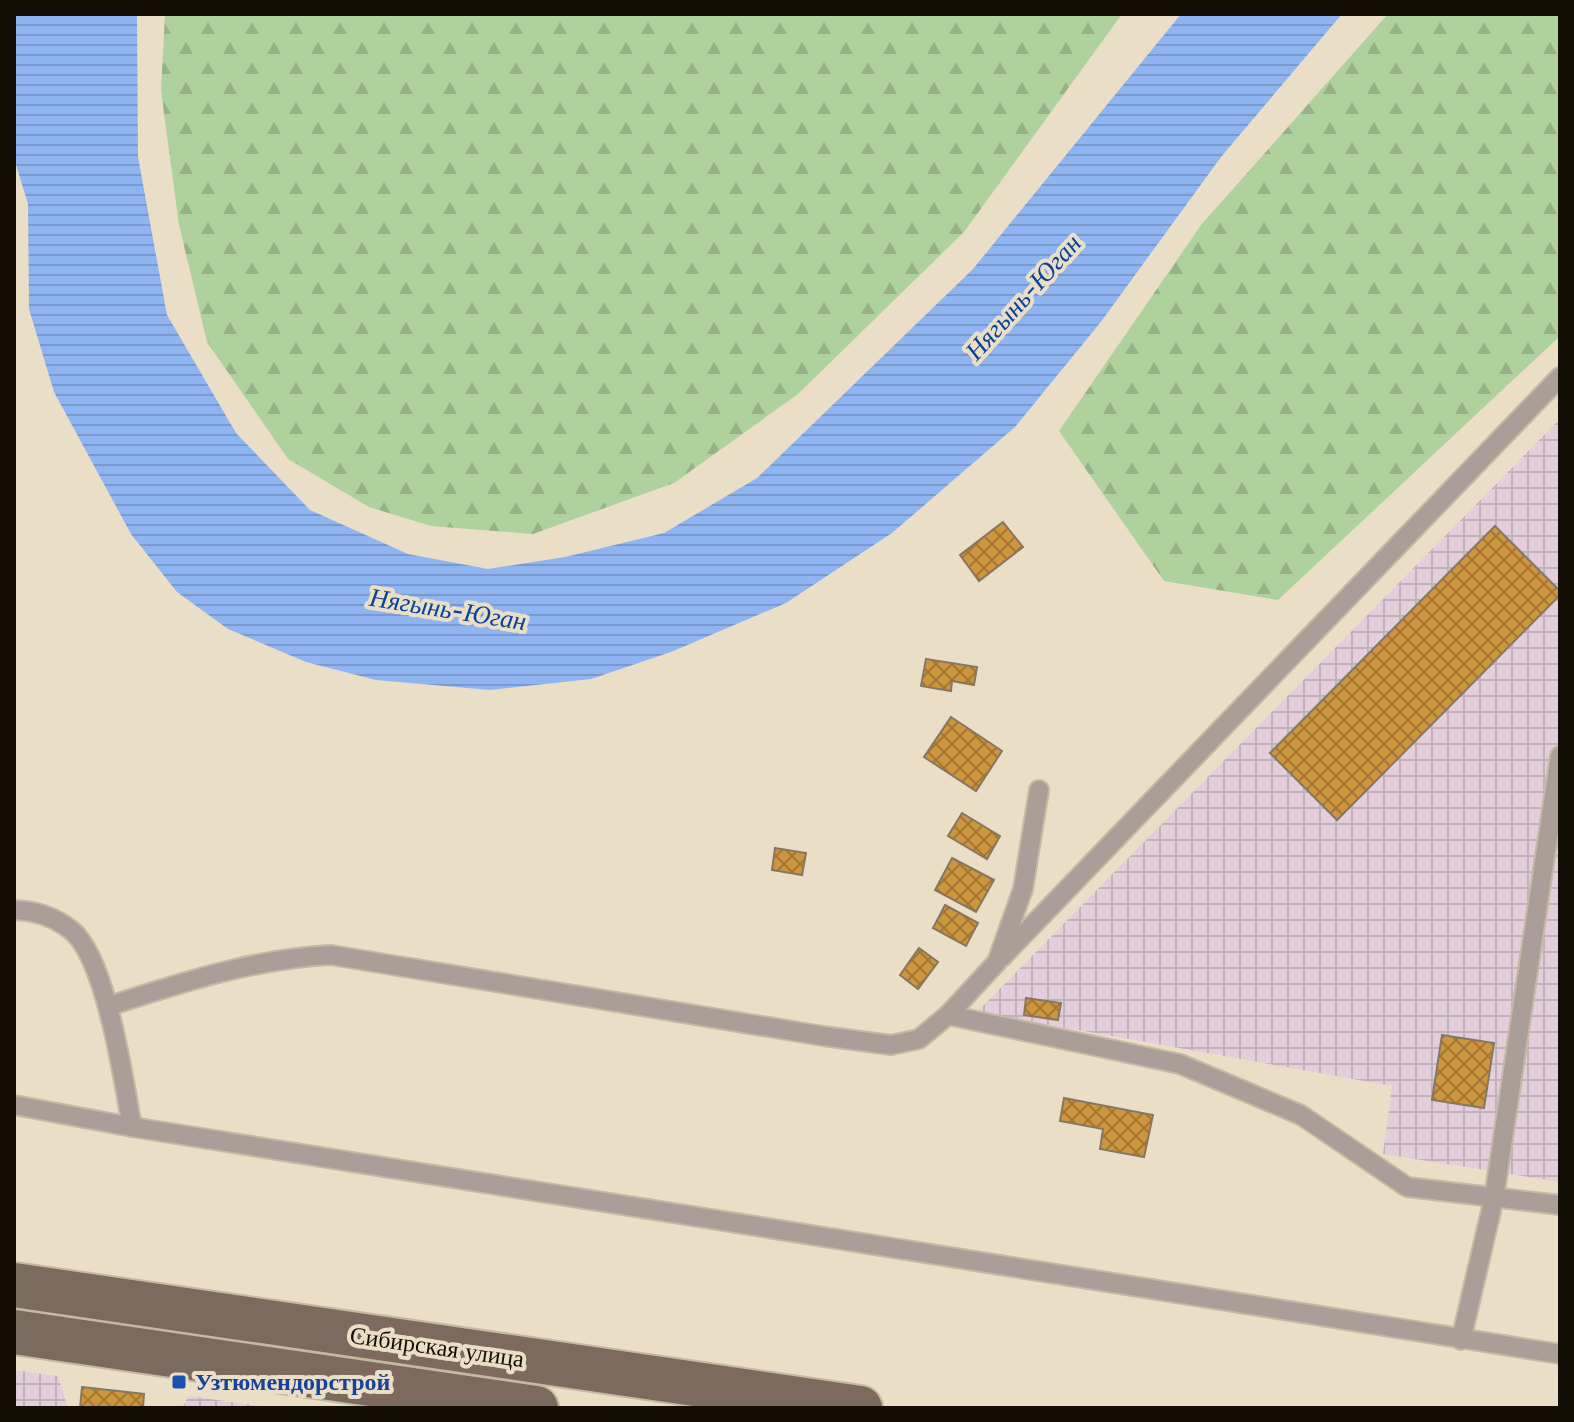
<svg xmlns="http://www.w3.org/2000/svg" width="1574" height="1422" viewBox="0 0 1574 1422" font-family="'Libre Baskerville',serif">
  <defs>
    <pattern id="industrial-grid" width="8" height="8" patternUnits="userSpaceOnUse" patternTransform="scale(2)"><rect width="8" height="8" fill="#e3cedc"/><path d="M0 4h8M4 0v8" fill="none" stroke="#c2b0bb"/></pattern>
    <pattern id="forest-firs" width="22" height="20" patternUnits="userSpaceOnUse" patternTransform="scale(2)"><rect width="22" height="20" fill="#afd19d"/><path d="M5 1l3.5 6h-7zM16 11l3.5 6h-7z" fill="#96b286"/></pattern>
    <pattern id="water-rules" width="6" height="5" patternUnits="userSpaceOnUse" patternTransform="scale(2)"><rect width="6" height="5" fill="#8eb5f2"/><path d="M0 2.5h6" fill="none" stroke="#7a9ace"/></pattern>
    <pattern id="building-cross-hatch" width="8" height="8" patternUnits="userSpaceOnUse" patternTransform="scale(2)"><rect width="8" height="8" fill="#cd953d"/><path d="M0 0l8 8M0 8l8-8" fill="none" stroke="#a57831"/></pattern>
  </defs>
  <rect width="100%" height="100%" fill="#ebdec6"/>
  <g fill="url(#industrial-grid)">
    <path d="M1560,419V1182L1383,1154L1392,1086L977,1012Z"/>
    <path d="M14,1370L58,1376L68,1408H14Z"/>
    <path d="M189,1396L274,1408H182Z"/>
  </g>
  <g fill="url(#forest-firs)">
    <path d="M165,14H1122L964,232L798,394L674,483L533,534L431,526L369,507L288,459L207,342L179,225L161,91Z"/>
    <path d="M1388,14H1560V336L1278,600L1164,581L1059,431L1201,225Z"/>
  </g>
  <path fill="url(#water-rules)" d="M14,14H137L138,157L167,315L236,433L310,510L408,554L488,569L565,557L664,533L757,478L973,269L1181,14H1342L1221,157L1100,323L1015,427L892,533L786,603L671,652L591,679L490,690L376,680L306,662L228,629L177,592L131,534L54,392L29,309L28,204L14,158Z"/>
  <g fill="url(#building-cross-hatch)" stroke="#867762" stroke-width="2">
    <path d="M1003,522L1023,547L979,581L960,555Z"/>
    <path d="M1495,526L1560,591V595L1337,820L1270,753Z"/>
    <path d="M926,659L977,667L974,685L952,681L951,691L921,686Z"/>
    <path d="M951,717L1002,751L976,791L924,757Z"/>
    <path d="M962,813L1000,836L987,859L948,836Z"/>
    <path d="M775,848L806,853L802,875L772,870Z"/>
    <path d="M952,858L994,880L976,912L935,890Z"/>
    <path d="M945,905L978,923L966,946L933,928Z"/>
    <path d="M919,948L938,962L918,989L900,975Z"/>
    <path d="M1026,998L1061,1003L1058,1020L1024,1015Z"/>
    <path d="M1442,1035L1494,1043L1484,1108L1432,1100Z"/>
    <path d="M1064,1098L1153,1115L1144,1157L1100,1149L1103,1129L1060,1121Z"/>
    <path d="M82,1387L144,1394L143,1408H80Z"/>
  </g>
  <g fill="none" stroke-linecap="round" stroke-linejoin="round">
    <g stroke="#c4b9a3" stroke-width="22">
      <g id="lane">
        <path d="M14,910C36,911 53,916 71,930C106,957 124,1082 132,1127"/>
        <path d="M1002,957L1560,377"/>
        <path d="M109,1006C183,982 253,959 331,955L823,1036L891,1045L919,1039L948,1015L997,962L1023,889L1039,790"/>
        <path d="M948,1015L1180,1064L1301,1115L1407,1187L1560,1205"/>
        <path d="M14,1105L132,1127L1560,1354"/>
        <path d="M1461,1340L1494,1198L1560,756"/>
      </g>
    </g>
    <g stroke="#c4b9a3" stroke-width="48">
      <g id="primary">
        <path d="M14,1285L860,1408"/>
        <path d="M14,1332L536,1408"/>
      </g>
    </g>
    <use href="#lane" stroke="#a99f98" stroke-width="18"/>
    <use href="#primary" stroke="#7b6a5d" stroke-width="44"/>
  </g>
  <rect fill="#1a4fb4" stroke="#ebdec6" stroke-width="3" x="171" y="1374" width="16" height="16" rx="4"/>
  <g text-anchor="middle" stroke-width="8" stroke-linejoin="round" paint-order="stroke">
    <g font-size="24" fill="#130e06" stroke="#ebdec6">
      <text transform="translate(437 1347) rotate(8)" y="8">Сибирская улица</text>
    </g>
    <g font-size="24" font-weight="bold" fill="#164399" stroke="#ebdec6" text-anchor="start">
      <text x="195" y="1390">Узтюмендорстрой</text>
    </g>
    <g font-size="26" font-style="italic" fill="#07439a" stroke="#ebdec6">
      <text transform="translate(1023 297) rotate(-48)" y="9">Нягынь-Юган</text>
      <text transform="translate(448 609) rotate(9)" y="9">Нягынь-Юган</text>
    </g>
  </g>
  <rect width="1574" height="1422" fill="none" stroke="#130e06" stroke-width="32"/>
</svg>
